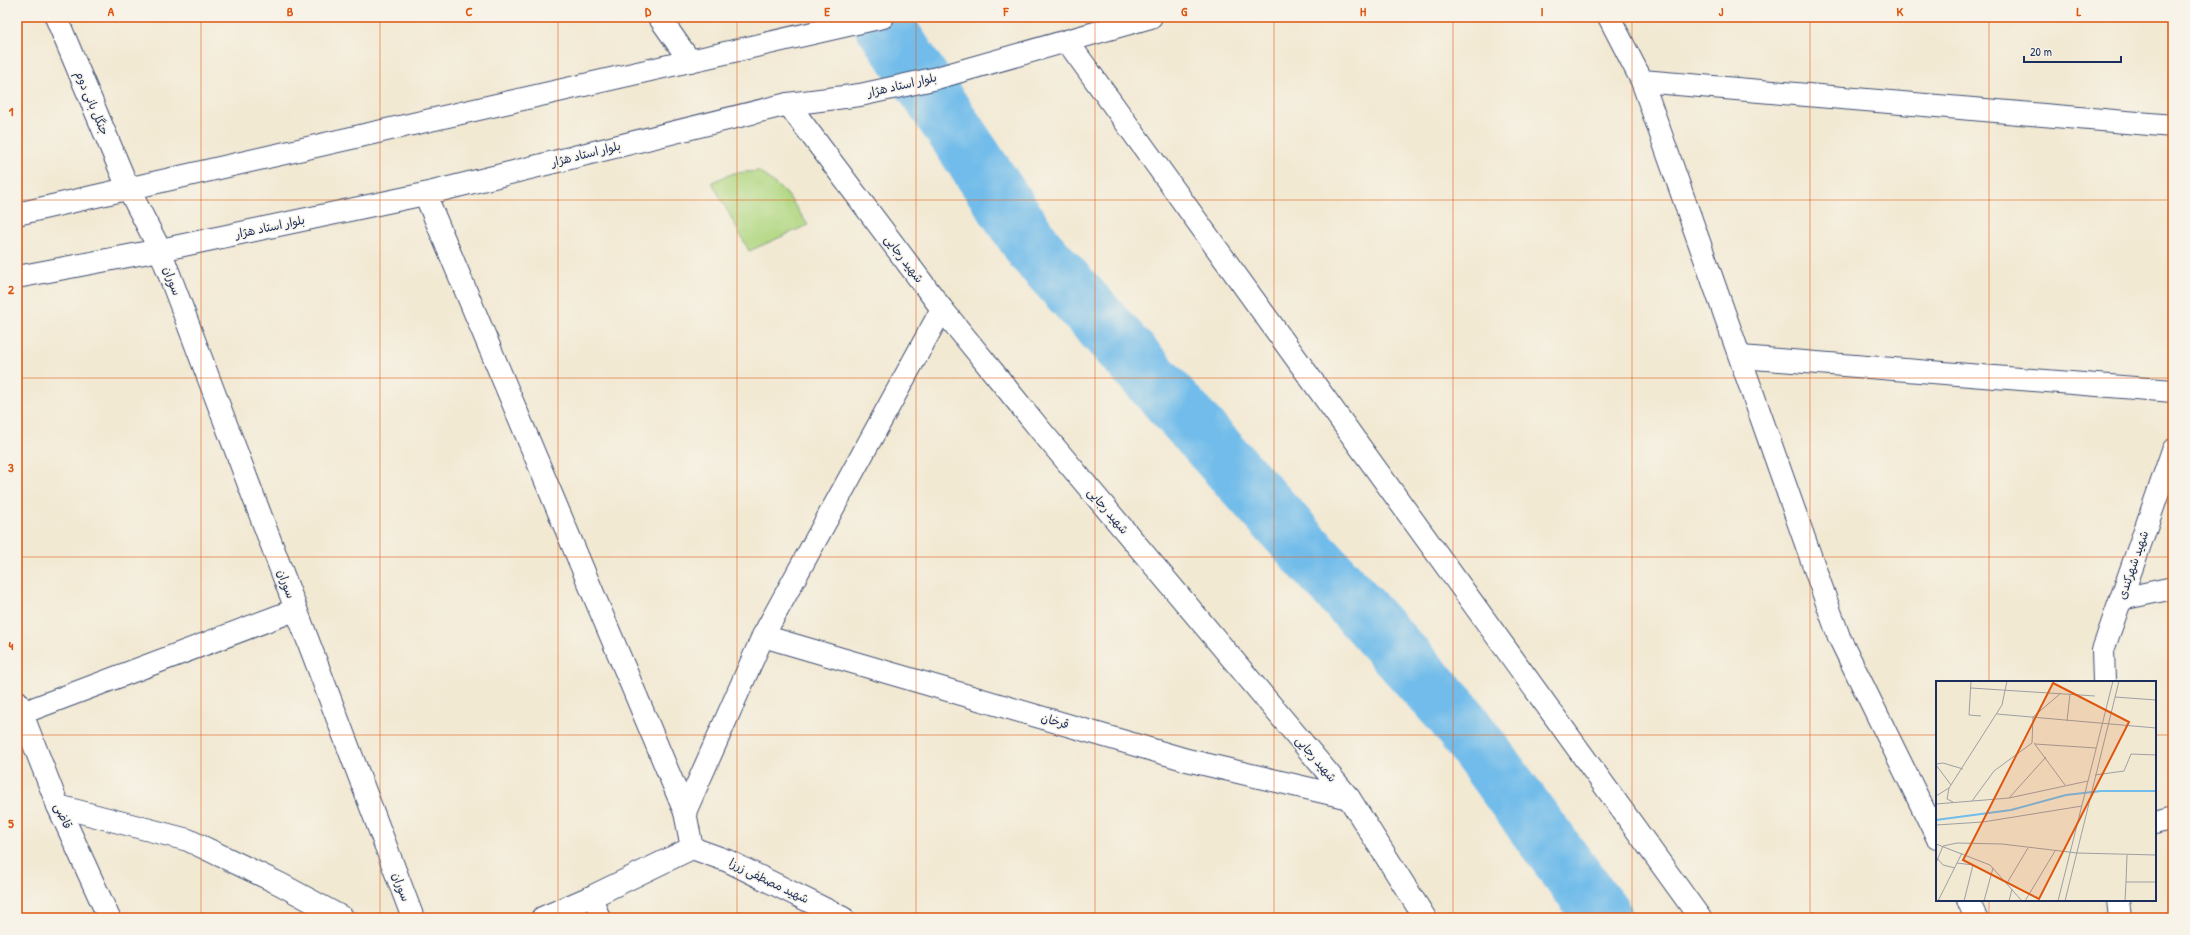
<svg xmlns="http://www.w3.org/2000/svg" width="2190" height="935" viewBox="0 0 2190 935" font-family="'Patrick Hand','Playpen Sans Arabic',sans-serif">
  <rect width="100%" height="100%" fill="#f7f3e8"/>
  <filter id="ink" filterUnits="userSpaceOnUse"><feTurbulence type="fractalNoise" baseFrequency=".025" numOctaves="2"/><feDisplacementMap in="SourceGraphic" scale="8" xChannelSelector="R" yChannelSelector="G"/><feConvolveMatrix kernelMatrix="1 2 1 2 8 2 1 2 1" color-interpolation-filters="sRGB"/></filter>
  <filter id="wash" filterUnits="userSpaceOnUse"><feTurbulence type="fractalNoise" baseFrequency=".012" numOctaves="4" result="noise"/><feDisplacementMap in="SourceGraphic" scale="16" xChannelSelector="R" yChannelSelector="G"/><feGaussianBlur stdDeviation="0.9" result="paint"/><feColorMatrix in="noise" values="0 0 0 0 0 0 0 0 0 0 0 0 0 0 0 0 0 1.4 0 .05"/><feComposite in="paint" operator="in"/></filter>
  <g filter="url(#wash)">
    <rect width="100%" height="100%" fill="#f2e9d3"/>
    <path fill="#b0d781" stroke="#668370" d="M759,171L787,194L808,225L749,251L712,182L734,173Z"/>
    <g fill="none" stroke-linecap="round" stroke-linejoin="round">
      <path stroke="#71bcea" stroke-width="58" d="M879,17L1035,250L1453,713L1604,918"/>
    </g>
    <g id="blocks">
      <path fill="#d7b588" d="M1815,912L1818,918H1804Z"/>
    </g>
  </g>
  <g filter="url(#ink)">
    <use href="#blocks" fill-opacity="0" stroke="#3b4b70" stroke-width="1"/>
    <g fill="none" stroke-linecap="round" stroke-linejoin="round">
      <g stroke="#3b4b70" stroke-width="20">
        <path id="lane" d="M593,896L601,918"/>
      </g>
      <g stroke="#3b4b70" stroke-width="24">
        <g id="street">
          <path d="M56,17L128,188L160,250L413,918"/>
          <path d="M659,17L690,61"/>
          <path d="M1642,81L2173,126"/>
          <path d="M425,194L685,812"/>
          <path d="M1741,357L2173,391"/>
          <path d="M2121,599L2173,588"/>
          <path d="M763,636L1187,760L1349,798"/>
          <path d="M17,701L58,806L109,918"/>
          <path d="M22,713L295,610"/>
          <path d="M58,806L188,840L280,884L343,918"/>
          <path d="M2155,823L2173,818"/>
          <path d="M692,848L685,812L763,636L942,309"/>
          <path d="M692,848L728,861L843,918"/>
          <path d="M542,918L593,896L692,848"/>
        </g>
      </g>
      <g stroke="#3b4b70" stroke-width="24">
        <g id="secondary">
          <path d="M1609,17L1642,81L1839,637L1937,837"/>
          <path d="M1067,41L1700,918"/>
          <path d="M788,104L942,309L1042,432L1349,798L1425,918"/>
          <path d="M17,214L883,17"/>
          <path d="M17,277L160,250L425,194L788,104L860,95L933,79L1151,17"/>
          <path d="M2104,682L2103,650L2173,450"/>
          <path d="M1968,900L1976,918"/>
          <path d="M2118,900L2120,918"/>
        </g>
      </g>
      <use href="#lane" stroke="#fff" stroke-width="18"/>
      <use href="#street" stroke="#fff" stroke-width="22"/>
      <use href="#secondary" stroke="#fff" stroke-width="22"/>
    </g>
  </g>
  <path fill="none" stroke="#de5710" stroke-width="1" stroke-opacity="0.55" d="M201,17V918M380,17V918M558,17V918M737,17V918M916,17V918M1095,17V918M1274,17V918M1453,17V918M1632,17V918M1810,17V918M1989,17V682M17,200H2173M17,378H2173M17,557H2173M17,735H1937M2155,735H2173M1989,900V918"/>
  <g text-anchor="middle" stroke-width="3" stroke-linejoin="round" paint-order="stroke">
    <g font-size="12" fill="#1b2f5e" stroke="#f7f3e8">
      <text transform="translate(902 85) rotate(-13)" y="4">بلوار استاد هژار</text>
      <text transform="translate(92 103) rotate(67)" y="4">جنگل بانی دوم</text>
      <text transform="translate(586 154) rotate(-14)" y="4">بلوار استاد هژار</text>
      <text transform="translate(270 227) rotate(-12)" y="4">بلوار استاد هژار</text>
      <text transform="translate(904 259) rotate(53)" y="4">شهید رجایی</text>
      <text transform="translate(172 281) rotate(69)" y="4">سوران</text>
      <text transform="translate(1108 511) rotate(50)" y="4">شهید رجایی</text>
      <text transform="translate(2133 565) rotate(-71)" y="4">شهید شهرکندی</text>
      <text transform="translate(286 584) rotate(69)" y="4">سوران</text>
      <text transform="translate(1055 721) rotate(16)" y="4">قرخان</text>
      <text transform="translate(1316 759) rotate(50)" y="4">شهید رجایی</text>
      <text transform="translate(63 816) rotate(66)" y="4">قاضی</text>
      <text transform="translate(769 881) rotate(26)" y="4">شهید مصطفی زرزا</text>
      <text transform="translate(401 887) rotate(69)" y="4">سوران</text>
    </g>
  </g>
  <g transform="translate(1936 681)">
    <rect width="220" height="220" fill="#f2e9d3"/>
    <path fill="none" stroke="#71bcea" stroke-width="2" d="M0,139L75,129L130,114L165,110H220"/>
    <path fill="none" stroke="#9c9fa4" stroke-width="1" d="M35,0L33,34L45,35M35,7L159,15M179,16L220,19M61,33L220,47M131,40L134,13M96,62L97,36L125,12M98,62L129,104M99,63L160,67M0,83L7,82L27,88M0,84L15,104M159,94L188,90L195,73L220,74M13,107L66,24L71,0M0,115L13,107L11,118L17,121M73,117L110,76M36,120L58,90L96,62M0,123L73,117L152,100M0,144L47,141L146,125M0,163L54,184L86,220M191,174L190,201H220M1,177L7,184L19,187M0,182L7,165L21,162L66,163L141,172L220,174M21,182L37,184L28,220M71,202L92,167M2,220L26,172M48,220L57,187M73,220L76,208M89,220L119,170M122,220L177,0M129,220L183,0M189,220L190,201"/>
    <path fill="#de5710" fill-opacity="0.15" stroke="#de5710" stroke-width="2" d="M117,2L193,41L103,218L27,179Z"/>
    <rect width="220" height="220" fill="none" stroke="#1b2f5e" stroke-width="2"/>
  </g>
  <rect width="2190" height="935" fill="none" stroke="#f7f3e8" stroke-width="44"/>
  <path d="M2024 56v6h97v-6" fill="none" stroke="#1b2f5e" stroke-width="2"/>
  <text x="2030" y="56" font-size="12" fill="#1b2f5e" stroke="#f7f3e8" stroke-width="3" paint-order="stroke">20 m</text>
  <rect x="22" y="22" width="2146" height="891" fill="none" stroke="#de5710" stroke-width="1.5"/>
  <g font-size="13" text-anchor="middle" font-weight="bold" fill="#de5710">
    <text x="111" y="16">A</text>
    <text x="290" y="16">B</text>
    <text x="469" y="16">C</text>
    <text x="648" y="16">D</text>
    <text x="827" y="16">E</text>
    <text x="1006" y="16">F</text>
    <text x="1184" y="16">G</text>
    <text x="1363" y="16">H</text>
    <text x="1542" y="16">I</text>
    <text x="1721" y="16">J</text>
    <text x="1900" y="16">K</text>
    <text x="2079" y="16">L</text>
    <text x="11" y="116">1</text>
    <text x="11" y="294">2</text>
    <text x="11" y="472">3</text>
    <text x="11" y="650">4</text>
    <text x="11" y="828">5</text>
  </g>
</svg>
